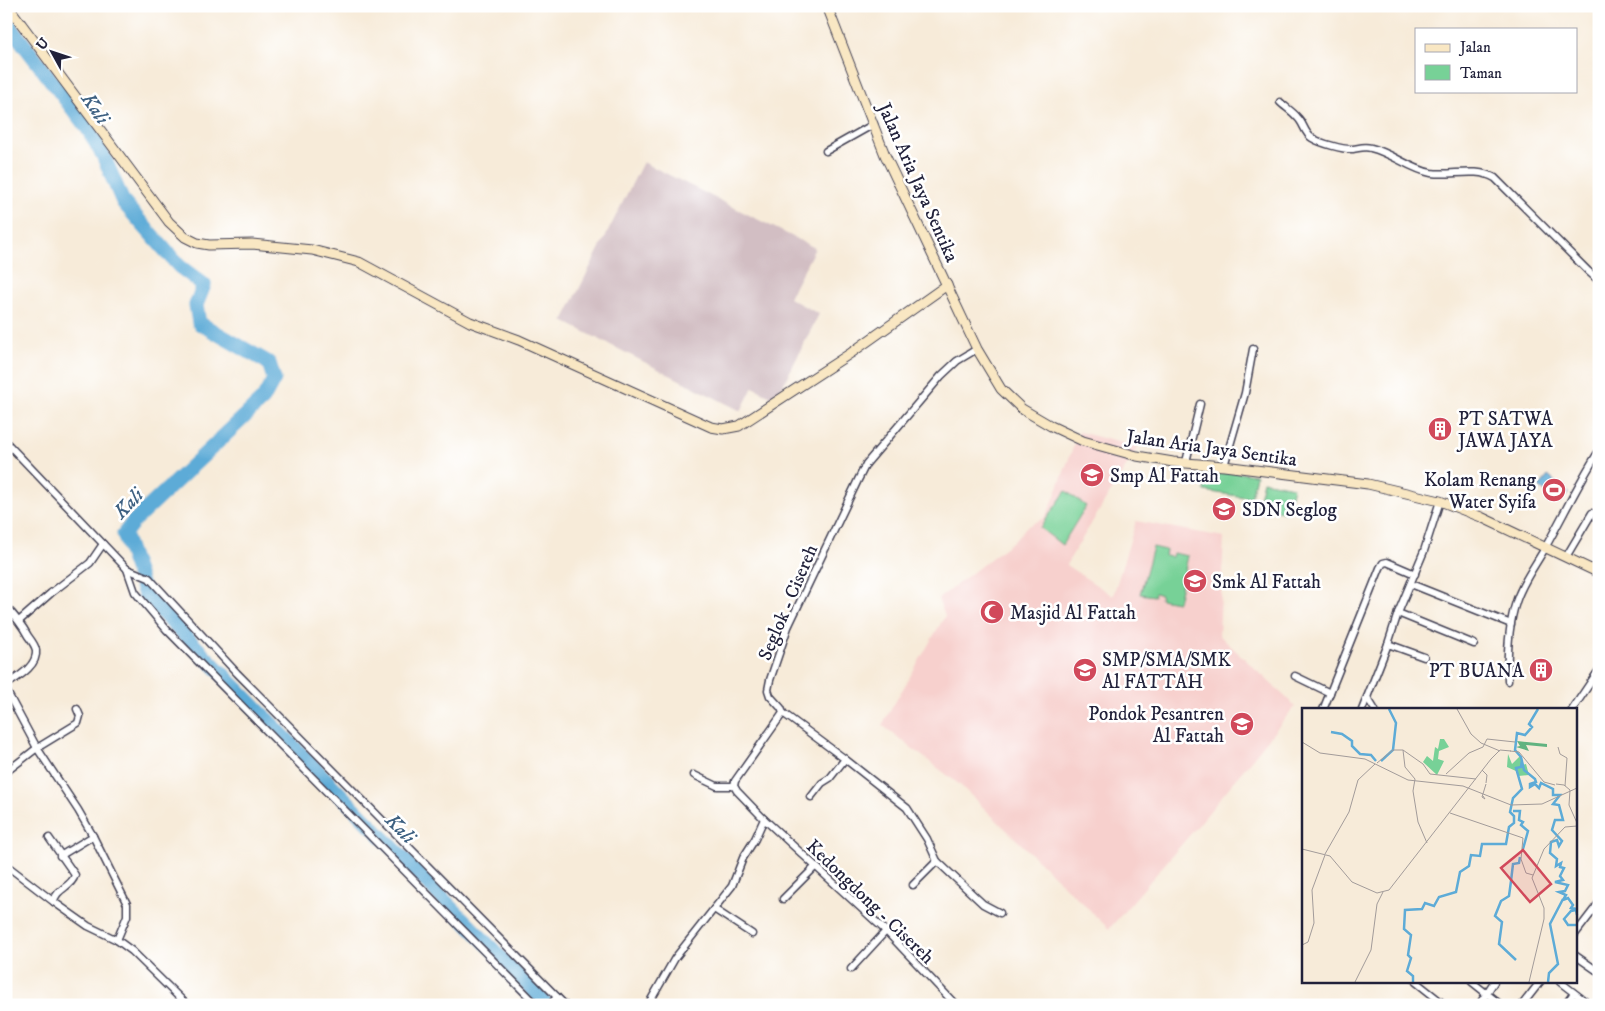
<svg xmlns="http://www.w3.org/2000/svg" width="1605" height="1011" viewBox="0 0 1605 1011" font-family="'IM FELL DW Pica',serif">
  <rect width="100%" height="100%" fill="#fff"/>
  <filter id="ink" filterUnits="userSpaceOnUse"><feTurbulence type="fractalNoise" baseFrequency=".02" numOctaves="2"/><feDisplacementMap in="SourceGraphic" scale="10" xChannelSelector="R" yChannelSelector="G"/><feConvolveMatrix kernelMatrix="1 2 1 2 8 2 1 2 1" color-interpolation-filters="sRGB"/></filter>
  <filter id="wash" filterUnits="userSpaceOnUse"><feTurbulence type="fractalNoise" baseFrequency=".0096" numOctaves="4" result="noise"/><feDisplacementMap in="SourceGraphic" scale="20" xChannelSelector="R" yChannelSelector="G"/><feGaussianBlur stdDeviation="1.12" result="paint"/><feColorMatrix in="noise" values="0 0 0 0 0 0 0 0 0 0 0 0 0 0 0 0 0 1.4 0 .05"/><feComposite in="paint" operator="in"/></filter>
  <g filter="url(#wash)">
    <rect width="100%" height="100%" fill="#f7ebd9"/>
    <path fill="#f7d0cd" d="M1079,432L1138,447L1066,565L1113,596L1136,521L1224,537L1219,635L1295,706L1200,823L1109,929L960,785L882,725L945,616L938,599L1016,539L1026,527L1044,518L1051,506Z"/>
    <path fill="#d2bec3" d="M643,162L815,248L789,298L819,314L776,399L753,387L741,411L563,321Z"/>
    <g fill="#77d197" stroke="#4c7a69">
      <path d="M1208,469L1256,475L1251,498L1204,491Z"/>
      <path d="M1263,481L1293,487L1287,512L1257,507Z"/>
      <path d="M1066,491L1086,506L1062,545L1040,528Z"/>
      <path d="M1153,547L1166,550L1165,556L1172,557L1173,553L1188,556L1178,602L1160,599L1161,595L1155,593L1154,596L1140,594Z"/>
    </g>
    <path fill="#5dabd7" stroke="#406689" d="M1548,476L1569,493L1559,503L1539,487Z"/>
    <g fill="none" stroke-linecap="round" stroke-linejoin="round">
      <path stroke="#5dabd7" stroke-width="15" d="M6,21L88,129L103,155L123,202L179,266L204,285L196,305L199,323L269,363L274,379L263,399L133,522L124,534L145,595L547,1005"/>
    </g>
  </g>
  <g filter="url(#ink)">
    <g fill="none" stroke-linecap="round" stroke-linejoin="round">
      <g stroke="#424053" stroke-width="9">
        <g id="street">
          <path d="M1280,102C1285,107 1292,111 1297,117C1304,123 1304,133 1312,138C1320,143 1344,150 1353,149C1360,148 1364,146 1371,148C1392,153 1410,169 1431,173C1453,176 1475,167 1495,178L1588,271L1599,281"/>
          <path d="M826,151L874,124"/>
          <path d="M6,442L127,569L149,578L237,673L565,1005"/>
          <path d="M1186,462L1200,404"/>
          <path d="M1224,466L1245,393L1253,349"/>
          <path d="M1566,557L1592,513"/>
          <path d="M127,569L135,592L167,630L537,1005"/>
          <path d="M1411,584L1511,624"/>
          <path d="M6,607C15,616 22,625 28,636C31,640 35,645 36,650C38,666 18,677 6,685"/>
          <path d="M1398,613L1474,644"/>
          <path d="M19,621L51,593L90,563L103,544"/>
          <path d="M1388,644L1424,657"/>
          <path d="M1295,676L1330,693"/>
          <path d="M1508,681C1507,655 1508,627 1516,602C1522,582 1535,566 1545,548C1563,516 1579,482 1599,451"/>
          <path d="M6,690L37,748L78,810L93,836L60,856"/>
          <path d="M1367,697L1375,710"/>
          <path d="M1323,710L1380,568L1383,563L1387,562L1415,574"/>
          <path d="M1362,710L1388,644L1398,613L1424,551L1440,501"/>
          <path d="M1572,710L1599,670"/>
          <path d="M783,713L845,759L907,808L927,839L937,861L983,904L1000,913"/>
          <path d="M6,772L37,748L78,723L80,716L77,709"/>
          <path d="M694,775L717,786H734"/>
          <path d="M811,797L822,783L830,778L845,759"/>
          <path d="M764,819L886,931L956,1005"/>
          <path d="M93,836L127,904V916L117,940"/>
          <path d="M49,838L75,875C72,887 55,889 54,902L88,926L117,940L132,951L187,1005"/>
          <path d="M6,865L54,902"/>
          <path d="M913,885L937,861"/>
          <path d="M783,899L815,867"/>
          <path d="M714,909L752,934"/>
          <path d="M1576,933L1599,903"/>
          <path d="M1576,956L1599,972"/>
          <path d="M851,969L886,931"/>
          <path d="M1416,982L1445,1005"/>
          <path d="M1472,982L1501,1005"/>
          <path d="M1560,982L1590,1005"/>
          <path d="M550,1005L557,997"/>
          <path d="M648,1005L675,958L732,886L743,858L755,839L764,819L737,791L734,786L735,781L783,713L781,708L770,696L768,690L770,680L788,627L858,480L866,464L941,376L957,361L977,349"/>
          <path d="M1479,1005L1494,982"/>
          <path d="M1522,1005L1540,982"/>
          <path d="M1565,1005L1574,993"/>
        </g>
      </g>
      <g stroke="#424053" stroke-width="11">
        <g id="secondary">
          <path d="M8,6L169,222L185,237L197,243L209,245L252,244L312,250L359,262L470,322L519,340L711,427L723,429L739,426L851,353L947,285"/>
          <path d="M827,6L885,155L977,349L1001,389L1022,409L1051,426L1083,441L1137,456L1173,462L1224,466L1368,484L1440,501L1481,517L1599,573"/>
        </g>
      </g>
      <use href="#street" stroke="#fff" stroke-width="6"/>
      <use href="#secondary" stroke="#f9e7c3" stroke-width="9"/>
    </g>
  </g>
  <defs>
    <g id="building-disc" transform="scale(1.25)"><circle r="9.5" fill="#d1495b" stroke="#fff"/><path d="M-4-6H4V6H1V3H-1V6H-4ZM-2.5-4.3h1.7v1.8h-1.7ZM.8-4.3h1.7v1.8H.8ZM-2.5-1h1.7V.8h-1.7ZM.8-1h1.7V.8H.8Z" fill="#fff"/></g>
    <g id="school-disc" transform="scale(1.25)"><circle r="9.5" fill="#d1495b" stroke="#fff"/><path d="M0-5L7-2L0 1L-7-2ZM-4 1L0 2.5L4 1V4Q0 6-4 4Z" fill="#fff"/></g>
    <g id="stadium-disc" transform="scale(1.25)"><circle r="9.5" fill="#d1495b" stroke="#fff"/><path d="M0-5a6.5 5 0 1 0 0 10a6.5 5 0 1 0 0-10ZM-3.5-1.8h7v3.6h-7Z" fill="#fff"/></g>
    <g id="mosque-disc" transform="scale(1.25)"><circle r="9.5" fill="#d1495b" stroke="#fff"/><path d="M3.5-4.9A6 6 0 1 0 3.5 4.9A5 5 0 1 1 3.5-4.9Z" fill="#fff"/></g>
  </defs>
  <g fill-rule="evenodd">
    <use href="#building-disc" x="1440" y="429"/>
    <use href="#school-disc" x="1092" y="475"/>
    <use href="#stadium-disc" x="1554" y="490"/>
    <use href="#school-disc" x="1224" y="509"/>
    <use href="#school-disc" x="1195" y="581"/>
    <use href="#mosque-disc" x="992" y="612"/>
    <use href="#school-disc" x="1085" y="670"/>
    <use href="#building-disc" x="1541" y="670"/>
    <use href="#school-disc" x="1242" y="724"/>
  </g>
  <g text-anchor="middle" stroke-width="5" stroke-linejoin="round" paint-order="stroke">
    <g font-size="19" fill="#22223b" stroke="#fff">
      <text transform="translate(919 182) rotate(66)" y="7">Jalan Aria Jaya Sentika</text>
      <text transform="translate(1212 447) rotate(8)" y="7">Jalan Aria Jaya Sentika</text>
      <text transform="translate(787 602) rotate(-67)" y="7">Seglok - Cisereh</text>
      <text transform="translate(871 901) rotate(44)" y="7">Kedongdong - Cisereh</text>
    </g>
    <g font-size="19" fill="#22223b" stroke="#fff" text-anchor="start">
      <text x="1458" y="425">PT SATWA<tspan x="1458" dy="22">JAWA JAYA</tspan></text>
      <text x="1110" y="482">Smp Al Fattah</text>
      <text x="1536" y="486" text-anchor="end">Kolam Renang<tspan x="1536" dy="22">Water Syifa</tspan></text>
      <text x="1242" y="516">SDN Seglog</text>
      <text x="1212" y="588">Smk Al Fattah</text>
      <text x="1010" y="619">Masjid Al Fattah</text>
      <text x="1102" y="666">SMP/SMA/SMK<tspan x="1102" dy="22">Al FATTAH</tspan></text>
      <text x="1524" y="677" text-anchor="end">PT BUANA</text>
      <text x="1224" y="720" text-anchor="end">Pondok Pesantren<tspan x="1224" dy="22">Al Fattah</tspan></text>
    </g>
    <g font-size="20" font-style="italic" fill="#3d6081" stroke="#fff">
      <text transform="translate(96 108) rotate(56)" y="7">Kali</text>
      <text transform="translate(128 503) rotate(-46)" y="7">Kali</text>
      <text transform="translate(401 828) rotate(46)" y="7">Kali</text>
    </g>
  </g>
  <g transform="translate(1302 708)">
    <rect width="275" height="275" fill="#f7ebd9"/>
    <path d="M138,31H142L147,39L137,43L136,51L142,53L135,67L121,54L125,48L131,53L133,39L136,41ZM206,46L210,56L219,47L220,57L224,56L227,67L216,68L214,63L205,59Z" fill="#77d197"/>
    <path d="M215,33L245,36V39L224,37L227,43L214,39L218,38Z" fill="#61b380"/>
    <path fill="none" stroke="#5dabd7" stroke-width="2.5" d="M236,1L227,16L230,19L223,27L215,25L213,42L219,49L222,62L233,71L234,74L228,76V79L233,76L237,80L239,75L251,81V87H258L251,96L257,97L261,112H253L250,122L260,133L257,138L255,132L249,134L248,145L255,151L254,158L259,155L258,159L262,160L258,168L261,172L253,174L266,177L263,183L257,184L264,187L261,192L266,190L271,197L269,200L275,201M29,24L40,26L50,33V38L58,46L69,47L74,53M79,53L91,42L94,15L87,1M211,103H218L217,112L221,114L219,117L226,123L221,141M209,173L207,188L199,193L193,208L200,214L197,236L214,252M209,173L211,156L217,155L218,149M275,207L274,202L269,203L262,211L266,217H275M111,274V268L105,263L109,250L106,247L109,227L102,221L103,202L120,201L123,195L132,198L137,189L154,184L158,164L167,158L169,147L178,148L180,136H204L207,119L212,115V108L208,104L211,90L220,81L214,60L219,59L220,52M246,274L247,265L256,256L248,216L261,191"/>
    <path fill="none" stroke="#a29b9a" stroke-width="1" d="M155,1L169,26L179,35L198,43M0,34L18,45L63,51L106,72L161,78L209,97L240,96L275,80M256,39L258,46L265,50L263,78M101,42L103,59L113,71L111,83L116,114L125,135M101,42L121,56L128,66L174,71M208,43L217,44L242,74L253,77M75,55L91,42H101M180,62L185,67L184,75M144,66L167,45L181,39L185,31L213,34M254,76L262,77L268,82L267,97L275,115M181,88L183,91L180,89L184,76M148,105L221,130L219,151L224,165L231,167M0,141L28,148L50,174L75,185L87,182L189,51L198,42L209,43M23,146L47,104L56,72L73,56M0,237L6,234L12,215L10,182L23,147M53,274L69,242L75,196L81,184M227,274L242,211V200L230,170L242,141L263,119L275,118"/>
    <path fill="#d1495b" fill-opacity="0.15" stroke="#d1495b" stroke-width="2.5" d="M221,142L249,176L228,194L199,160Z"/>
    <rect width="275" height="275" fill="none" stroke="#22223b" stroke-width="2.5"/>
  </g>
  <rect width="1605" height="1011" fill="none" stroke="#fff" stroke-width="25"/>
  <rect x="1415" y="28" width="162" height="65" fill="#ffffff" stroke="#a7a7b1"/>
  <rect x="1425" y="44" width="25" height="8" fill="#f9e7c3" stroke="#a7a7b1"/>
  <text x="1460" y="52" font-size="15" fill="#22223b">Jalan</text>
  <rect x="1425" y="65" width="25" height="15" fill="#77d197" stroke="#a7a7b1"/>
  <text x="1460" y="78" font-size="15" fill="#22223b">Taman</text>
  <g transform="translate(52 52) rotate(310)" stroke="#ffffff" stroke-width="4" paint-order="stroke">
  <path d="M0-4L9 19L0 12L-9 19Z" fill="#22223b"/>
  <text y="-8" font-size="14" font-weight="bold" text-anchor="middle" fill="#22223b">U</text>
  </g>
</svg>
